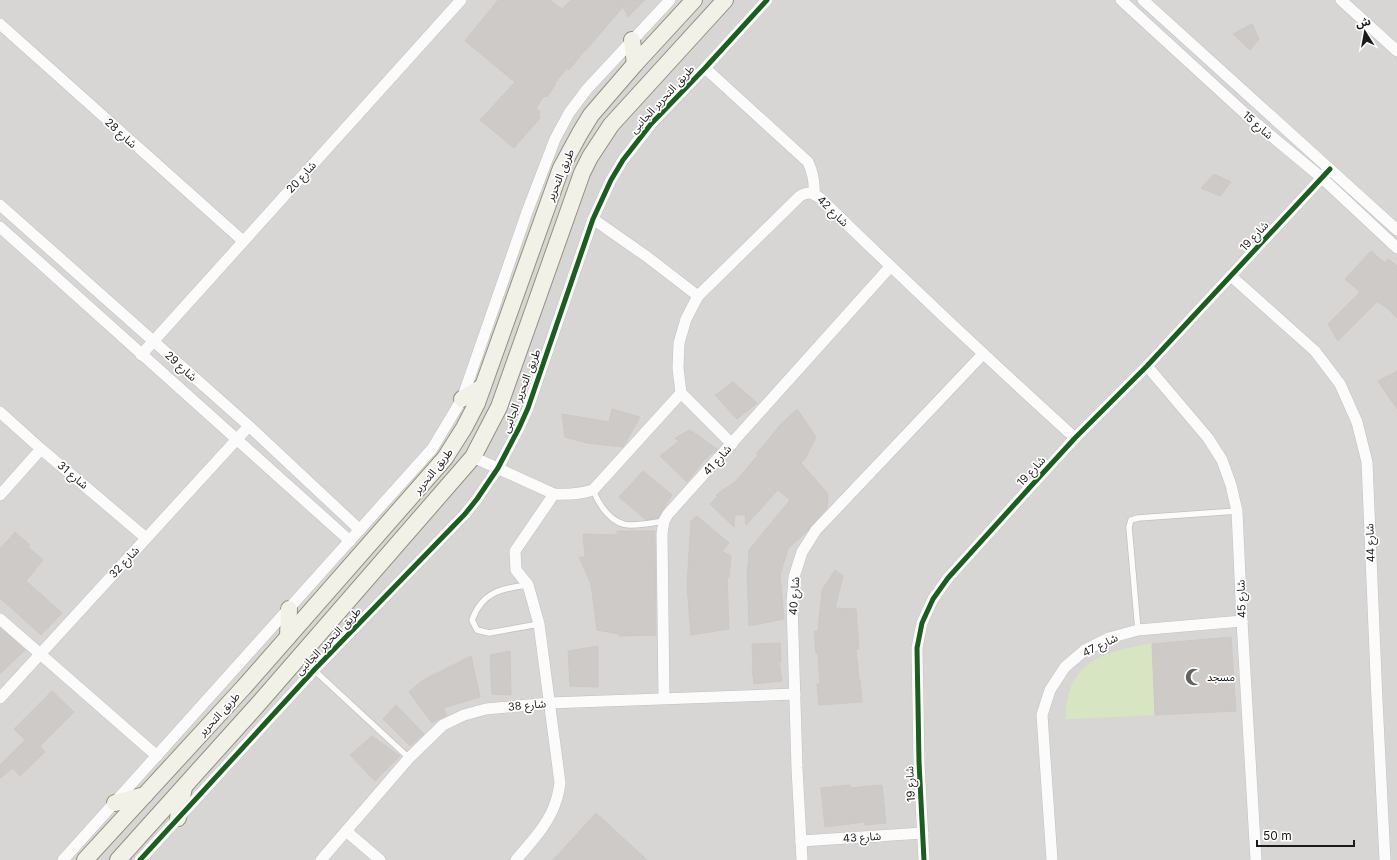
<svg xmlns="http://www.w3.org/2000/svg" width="1397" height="860" viewBox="0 0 1397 860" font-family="Inter,'Noto Sans Arabic',sans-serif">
  <rect width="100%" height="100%" fill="#e9e6e3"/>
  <rect fill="#d8d6d5" x="0" y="0" width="1397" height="860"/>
  <path fill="#d8e5c2" d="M1154,643L1152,644L1155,715L1066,719C1065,661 1106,651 1154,643Z"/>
  <g fill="#cecac8" stroke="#ccc8c5">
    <path d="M498,0H550L562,9L571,0H645L628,17L623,7L586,50H585L569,70L567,68L555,83V85L547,97L544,96L536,108L540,112L539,115L540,118L514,148L480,120L515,82L465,41Z"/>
    <path d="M1252,24L1259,39L1250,50L1233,34Z"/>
    <path d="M1214,174L1231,182L1220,196L1201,188Z"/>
    <path d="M1371,251L1385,263L1388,259L1397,266V318L1386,307L1377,302L1338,341L1328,324L1360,292L1345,279Z"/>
    <path d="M1397,371V409L1378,381Z"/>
    <path d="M733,382L757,403L737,419L715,395Z"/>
    <path d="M612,409L640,417L623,447L587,443L565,437L562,414L609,422Z"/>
    <path d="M797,409L816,437L805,459L801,463L828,494L827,508L807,531L788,549L780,575L784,619L749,626L747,567L748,568L749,550L790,500L778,490L746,525L745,515H735L734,527L710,504L718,496L716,495L736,481L758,455L756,454L778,428H777Z"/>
    <path d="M690,430L717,449L704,460L687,482L660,456L679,441L675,438Z"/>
    <path d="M643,471L672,495L658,518L646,520L619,497Z"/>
    <path d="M697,516L729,543L722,551L731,556L729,577H727L729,629L691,635L687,586L691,521Z"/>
    <path d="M617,531H655L656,635L619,636V634L597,630L591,584L579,557H585L583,534L617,535Z"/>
    <path d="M15,532L30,545L28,547L43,560L26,581L62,613L41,635L0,598V549Z"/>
    <path d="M835,570L843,576L835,608L856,609L859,649H856L859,680H860L862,702L819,705L817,684H820L818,653H816L814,631H818L822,590Z"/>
    <path d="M0,628L25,650L0,674Z"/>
    <path d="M1231,637L1236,711L1155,715L1152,644Z"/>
    <path d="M780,643L781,662H779L782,681L754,684L752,667H753L752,644Z"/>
    <path d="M598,646V687L570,686L568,651Z"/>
    <path d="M510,651L511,695L492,694L490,655Z"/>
    <path d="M471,656L480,697L443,708L447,715L432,723L409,692L423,680Z"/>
    <path d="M52,691L74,712L40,746L45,752L20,776L13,768L0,778V765L25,740L14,729Z"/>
    <path d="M396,705L424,734L410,746L383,719Z"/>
    <path d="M372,736L400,756L375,781L350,755Z"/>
    <path d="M850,785V788L882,785L886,823L865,825V822L825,827L821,788Z"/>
    <path d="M596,813L647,860H553Z"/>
  </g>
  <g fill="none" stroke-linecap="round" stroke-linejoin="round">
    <g stroke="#c2c1bf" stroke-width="7">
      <g id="lane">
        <path d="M593,490C599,505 612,525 630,525C641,525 653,523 664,521"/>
        <path d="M528,585C502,588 482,592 472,620L477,630L489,633L539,624"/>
        <path d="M1138,630L1129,527L1131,520L1138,518L1237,511"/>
        <path d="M314,670L409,758"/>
      </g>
    </g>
    <g stroke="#c2c1bf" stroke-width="12">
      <g id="street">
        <path d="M1121,0L1251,119L1322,178L1397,248"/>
        <path d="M1143,0L1397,230"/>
        <path d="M1341,0L1397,51"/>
        <path d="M0,24L243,241"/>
        <path d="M705,68L808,162C813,173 815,181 814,193"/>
        <path d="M0,205L249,426L360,530"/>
        <path d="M593,219L646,256L698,296"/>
        <path d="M0,227L350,541"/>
        <path d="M1231,276L1315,351L1340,384L1357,422L1367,462L1377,700L1385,860"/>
        <path d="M141,355L461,0"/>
        <path d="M1147,366L1208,438L1222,460L1231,485L1237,511L1242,621L1256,860"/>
        <path d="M0,412L41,449L146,538"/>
        <path d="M732,444L681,393L678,368L679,343L686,319L698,296L800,196C809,191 813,193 820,198C904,280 989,360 1075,438"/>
        <path d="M473,457L554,494C568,495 580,494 593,490L681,393"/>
        <path d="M0,495L41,449"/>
        <path d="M0,619L157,756"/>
        <path d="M0,698L249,426"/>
        <path d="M664,698L662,534L664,521L668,514L890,267"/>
        <path d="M346,831L380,860"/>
        <path d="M801,841L923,833"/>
        <path d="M63,860L432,449L462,399L527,212L555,139L569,113L587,89L670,0"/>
        <path d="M140,860L314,670L465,514L477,499L498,468L519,428L528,408L593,219L611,180L623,160L651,124L705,68L767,0"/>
        <path d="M321,860L409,758L443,725L464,715L486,709L549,703L795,694"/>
        <path d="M516,860C531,842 549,824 556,801C558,796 559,789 560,783L539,624L528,585L516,570L515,551L554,494"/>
        <path d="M802,860L797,768L792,603L794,577L802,552L816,530L983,354"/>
        <path d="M924,860L919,762L917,648L922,623L933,599L948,578L1032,485L1075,438L1147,366L1330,169"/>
        <path d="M1052,860L1042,715L1050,690L1065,667L1085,650L1109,638L1138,630L1242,621"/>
      </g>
    </g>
    <g stroke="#91917d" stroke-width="18">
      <g id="secondary">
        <path d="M632,40L635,64"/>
        <path d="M462,399L482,387"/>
        <path d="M288,637L289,609"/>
        <path d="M115,803L145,795"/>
        <path d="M178,818L184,787"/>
        <path d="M85,860L244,687L445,458L464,428L477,403L561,168L580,133L591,115L635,64L694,0"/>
        <path d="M118,860L260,702L473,457L499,407L582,173L590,157L611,125L725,0"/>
      </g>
    </g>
    <use href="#lane" stroke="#fcfbfb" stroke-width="5.5"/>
    <use href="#street" stroke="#fcfbfb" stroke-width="11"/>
    <use href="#secondary" stroke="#f2f1e8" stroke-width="16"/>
    <g stroke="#fff" stroke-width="8">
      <g id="cycleway">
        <path d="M140,860L314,670L465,514L477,499L498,468L519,428L528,408L593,219L611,180L623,160L651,124L705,68L767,0"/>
        <path d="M924,860L919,762L917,648L922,623L933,599L948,578L1032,485L1075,438L1147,366L1330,169"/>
      </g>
    </g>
    <use href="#cycleway" stroke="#1b5e20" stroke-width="5"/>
  </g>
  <defs>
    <g id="mosque-bare" transform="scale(1.38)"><path d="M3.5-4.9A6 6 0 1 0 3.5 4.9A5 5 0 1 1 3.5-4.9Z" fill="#636261" stroke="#fff" stroke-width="2.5" paint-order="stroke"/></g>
  </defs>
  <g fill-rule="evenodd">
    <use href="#mosque-bare" x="1194" y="677"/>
  </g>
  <g text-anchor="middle" stroke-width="3.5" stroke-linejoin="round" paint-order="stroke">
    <g font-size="11" fill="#1b1b1b" stroke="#fff">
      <text transform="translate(662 99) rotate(-47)" y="4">طريق التحرير الجانبى</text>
      <text transform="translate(1258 125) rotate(41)" y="4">شارع 15</text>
      <text transform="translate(121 133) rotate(42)" y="4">شارع 28</text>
      <text transform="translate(560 175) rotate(-67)" y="4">طريق التحرير</text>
      <text transform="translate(301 177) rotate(-48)" y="4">شارع 20</text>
      <text transform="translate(833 211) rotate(44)" y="4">شارع 42</text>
      <text transform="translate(1254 236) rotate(-47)" y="4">شارع 19</text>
      <text transform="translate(181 366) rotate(42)" y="4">شارع 29</text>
      <text transform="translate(521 391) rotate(-69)" y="4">طريق التحرير الجانبى</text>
      <text transform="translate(717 460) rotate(-48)" y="4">شارع 41</text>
      <text transform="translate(433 471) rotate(-51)" y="4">طريق التحرير</text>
      <text transform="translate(1031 471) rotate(-47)" y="4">شارع 19</text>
      <text transform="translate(73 475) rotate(40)" y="4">شارع 31</text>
      <text transform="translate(1370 543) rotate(-92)" y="4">شارع 44</text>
      <text transform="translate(124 562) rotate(-47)" y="4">شارع 32</text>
      <text transform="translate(794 596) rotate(-86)" y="4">شارع 40</text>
      <text transform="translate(1241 599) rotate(-92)" y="4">شارع 45</text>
      <text transform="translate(328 641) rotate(-46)" y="4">طريق التحرير الجانبى</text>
      <text transform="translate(1100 645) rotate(-26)" y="4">شارع 47</text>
      <text transform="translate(527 705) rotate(-5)" y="4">شارع 38</text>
      <text transform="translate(219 714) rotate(-47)" y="4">طريق التحرير</text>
      <text transform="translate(910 784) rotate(-93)" y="4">شارع 19</text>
      <text transform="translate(862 837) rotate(-4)" y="4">شارع 43</text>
    </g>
    <g font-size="11" fill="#1b1b1b" stroke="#fff" text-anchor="start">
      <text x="1207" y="681">مسجد</text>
    </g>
  </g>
  <g transform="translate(1365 32) rotate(349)" stroke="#ffffff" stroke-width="3" paint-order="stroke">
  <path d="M0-3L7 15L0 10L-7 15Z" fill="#1b1b1b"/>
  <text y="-6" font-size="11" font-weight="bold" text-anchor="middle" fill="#1b1b1b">ش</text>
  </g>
  <path d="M1257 840v6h97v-6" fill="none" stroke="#1b1b1b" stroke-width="2"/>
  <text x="1263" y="840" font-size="12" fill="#1b1b1b" stroke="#ffffff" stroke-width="3" paint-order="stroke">50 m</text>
</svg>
